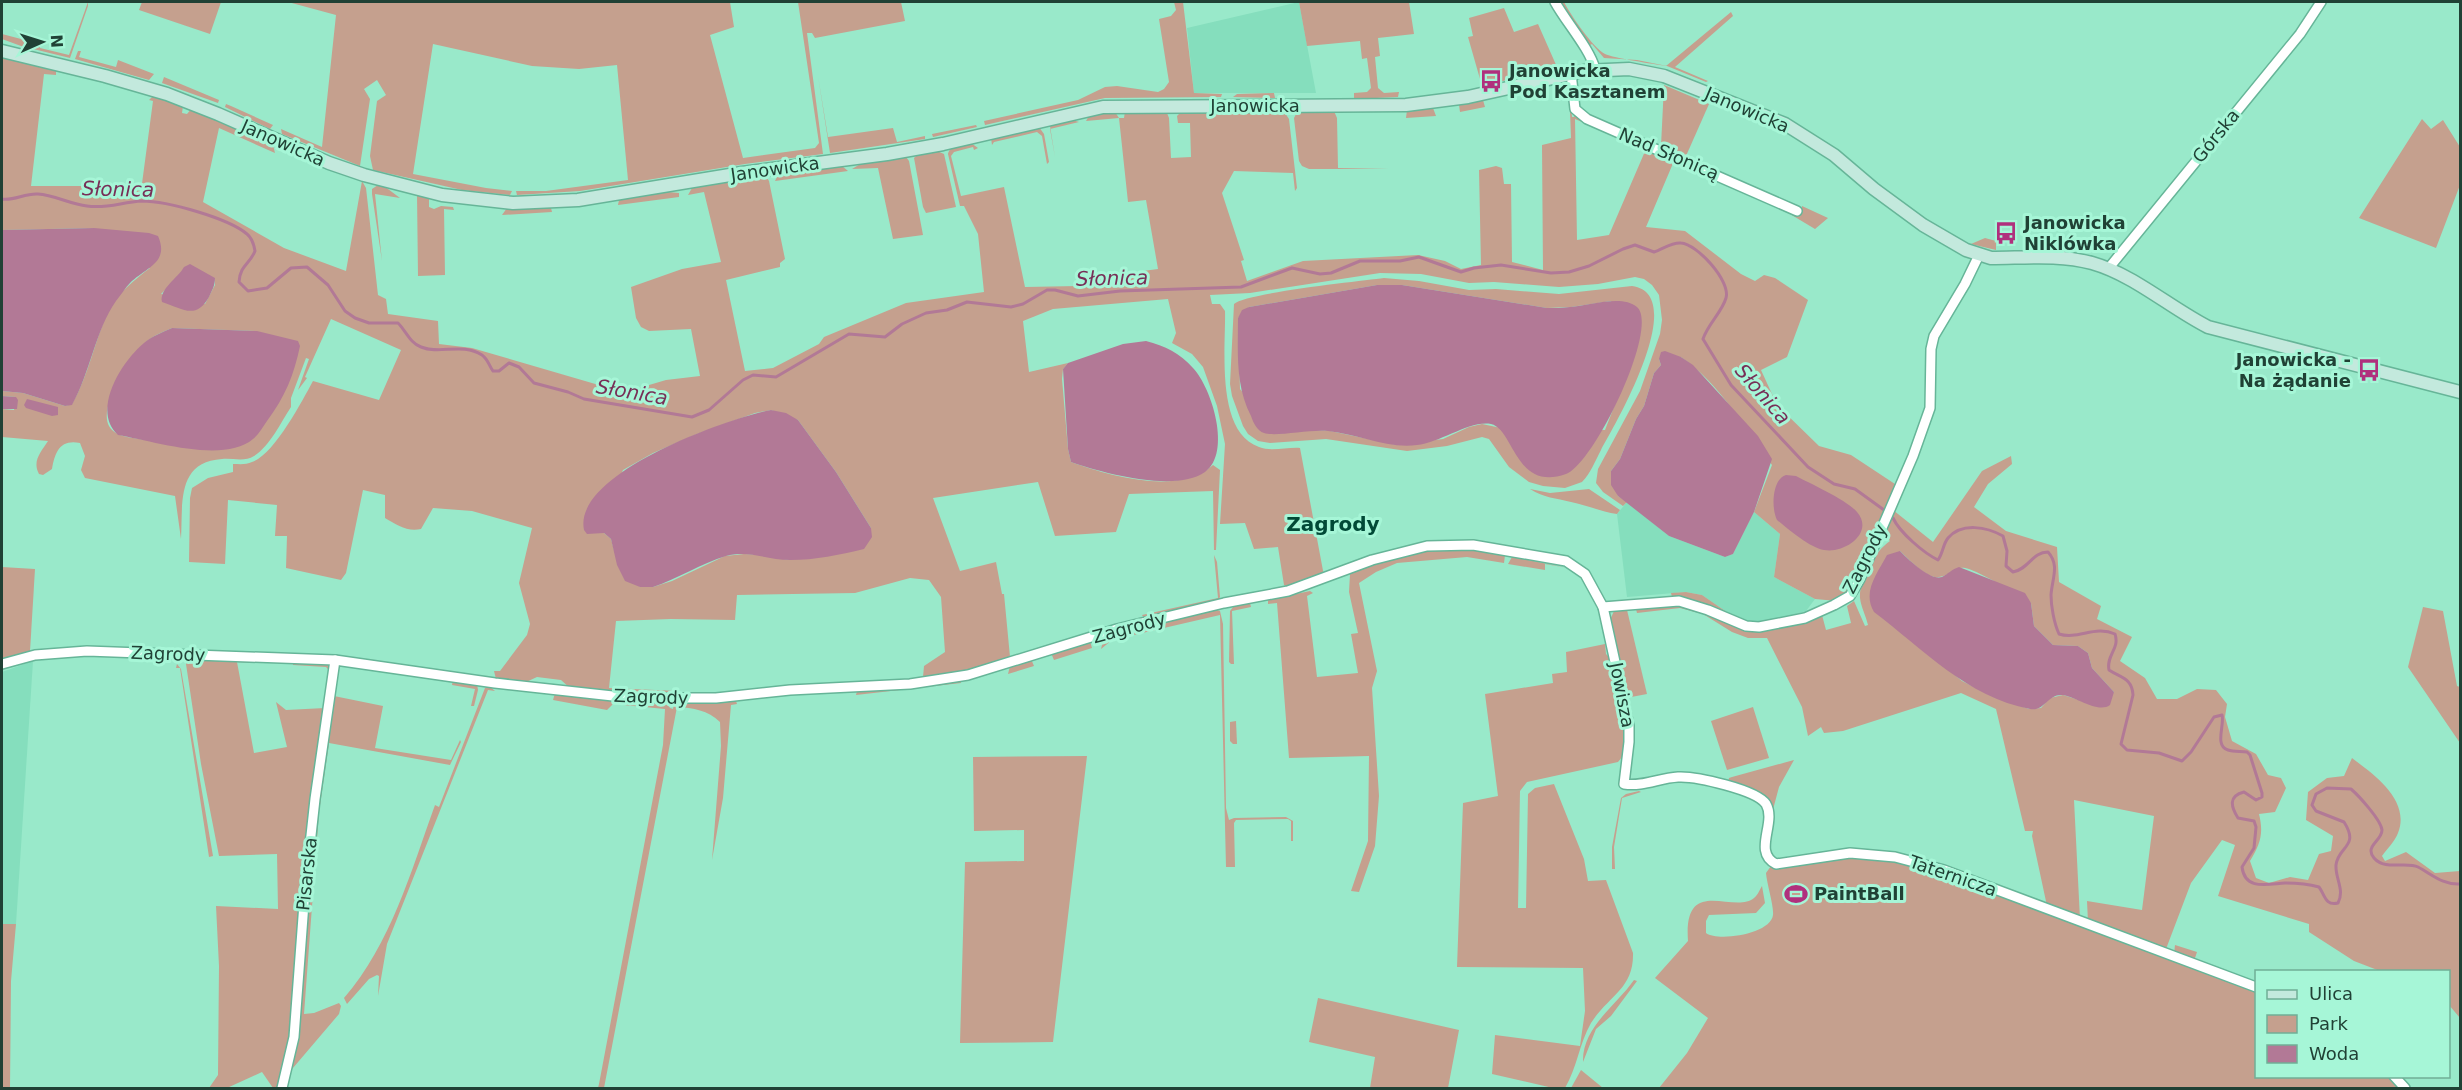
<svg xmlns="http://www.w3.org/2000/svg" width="2462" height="1090" viewBox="0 0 2462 1090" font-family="'DejaVu Sans',sans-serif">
  <rect width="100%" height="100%" fill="#99e9ca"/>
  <g fill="#85debd">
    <path d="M1299,2L1316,93H1194L1187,28Z"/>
    <path d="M1627,502L1669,536L1725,557L1733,554L1754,512L1780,534L1774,577L1815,599L1806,611L1758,625L1731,615L1702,595L1686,592L1627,597L1617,514Z"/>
    <path d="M33,661L16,924H2V672Z"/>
  </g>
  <g fill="#c5a08e" fill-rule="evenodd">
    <path d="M88,2V6L70,58L21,46L2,39V34L40,44V48L69,55Z"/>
    <path d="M142,2H221L210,34L139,10Z"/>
    <path d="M288,2H730L734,27L710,35L743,158L815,148L819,143L798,2H901L905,21L815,38L812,33H807L823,154L745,164L580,191L517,195L516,191H546L628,180L617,65L579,69L532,66L433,44L413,174L486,188L512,191L510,195L462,190L373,170L370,156L377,101L386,95L377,80L364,89L370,99L360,166L282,134L281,129L322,147L336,15Z"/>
    <path d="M1174,2H1183L1194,93L1222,94L1221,97L1105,98L985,125L984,121L1078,100L1105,87L1117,86L1158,92L1164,89L1169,82L1159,19L1171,16L1176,10Z"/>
    <path d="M1299,2H1409L1414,34L1378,38L1380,56L1375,57L1378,88L1384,93L1399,92L1398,97L1354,99V93L1367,92L1371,88L1367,58L1362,59L1360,41L1307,46Z"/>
    <path d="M1559,2H1564C1570,14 1593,48 1605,54C1613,58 1654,64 1666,66L1731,12L1733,16L1675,67L1708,81L1706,82L1667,66L1637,60L1604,58L1592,44L1588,46Z"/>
    <path d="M1504,8L1514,32L1538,24L1557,67L1495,83L1494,80L1488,82V85L1482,86L1468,37L1473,36L1469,18Z"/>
    <path d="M78,51H81L79,57L116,67L118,60L154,74L149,80L75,59Z"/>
    <path d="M2,58L56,69V75L44,74L31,186H90L141,191L153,101L149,100L154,95L183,106L182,113L187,114L192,108L273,145L275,153L219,128L203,202L284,248L346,271L362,181L366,188L378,295L386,299L388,314L438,321L439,344L472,348L609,388H639L666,380L700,376L691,329L649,331L641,327L636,318L631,287L682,269L721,262L704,192L688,195L692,188L701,186L766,176L769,181L785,259L780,263V267L726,280L745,371L773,368L819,344L824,337L906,303L984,292L978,234L964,206H960L948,154C950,145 962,145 971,143L978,148L974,150L973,147L954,152L951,156L961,196L1004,187L1025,287L1078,286L1113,275L1158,269L1146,200L1128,202L1119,118L1086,121L1090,114L1115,112L1119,118H1124L1125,111L1167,113L1169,118L1171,158L1191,157L1190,123H1178L1177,116L1179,114L1200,112L1285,113L1289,119L1297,188L1295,191L1293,173L1234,171L1222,193L1244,260L1241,261L1247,281L1303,261L1418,255L1445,261L1461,269L1481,265L1479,170L1496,166L1502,168L1504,184H1511L1512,262L1543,270L1542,145L1571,138L1569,84L1572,117H1574L1575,112L1594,127L1575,119L1577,240L1609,235L1646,149L1674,161L1646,227L1685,231L1741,274L1755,281L1764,275L1775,278L1808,300L1787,357L1761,370L1777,405L1819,446L1851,455L1898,486L1853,587L1837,601L1815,599L1774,577L1780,534L1754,512L1772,465C1745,428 1720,384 1681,357L1659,359L1661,365L1654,373L1644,406L1636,419L1620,459L1611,471L1618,496L1627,502L1623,506L1603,492L1596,483L1598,469L1640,391L1660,334L1662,320L1659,295L1652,285L1644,279L1635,277L1598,284L1559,287L1494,282L1469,283L1421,274L1380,273L1250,293L1210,295L1212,304H1220L1225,311C1226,347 1215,432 1259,447C1271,452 1287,447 1300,448L1324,576L1287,587L1284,585L1278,547L1254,549L1245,523L1220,524L1225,444L1217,406L1203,367L1192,354L1172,343L1176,333L1168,299L1053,309L1023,321L1029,372L1068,363L1063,369L1062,379L1068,449L1071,462C1110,476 1179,496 1213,465L1220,470L1216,550H1214L1213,491L1129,494L1116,532L1055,536L1038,482L933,498L960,571L996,562L1002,594H1004L1010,657L966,670L923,677L924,666L945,652L941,597L929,580L910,578L855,593L737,595L735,620L671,619L616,621L609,688L678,691V694L633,695L570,688L561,680L537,677L524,683L496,679L494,671H500L527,635L530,624L519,583L532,528L472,511L433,508L421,529C407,532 397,525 385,518V495L363,490L346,573L341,580L286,568L287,536H275L277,505L228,500L225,564L189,562L190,498L192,488L208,478L233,472V464C239,464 246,465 252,462C274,455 302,401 313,381L379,400L401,350L331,319L305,377L307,378L298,390L309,359L306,358L291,398V407C281,422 270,446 254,456C245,462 233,458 222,459C176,462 183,504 181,539L175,496L85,478L81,470L85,456L80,443C60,439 55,452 52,469L43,475L39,474C32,461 41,452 48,441L2,437V409L14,410L16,397L2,396V391L23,393L65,406L72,404C89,375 94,342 108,312C117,294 134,280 150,268L94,228L2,230ZM179,276L215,278V285L205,304L161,294ZM172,328L257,331L152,441C139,438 116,439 109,426C98,406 130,359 144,344C151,336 163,332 172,328ZM771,410L798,420L836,472L871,528L788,560L765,555L744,554L725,556L672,581L653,587H640L614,550L611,539L604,533L597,532L623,470L653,453L697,434L755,413Z"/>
    <path d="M818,76L828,137L893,128L897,142L925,136V139L830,153Z"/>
    <path d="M164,77L219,100L218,103L162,83Z"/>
    <path d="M1664,85L1709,104L1686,156L1661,146Z"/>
    <path d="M1274,93L1275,98L1233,97L1237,94Z"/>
    <path d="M1483,100L1485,107L1460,112L1459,105Z"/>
    <path d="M226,104L231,106L273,125L270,129L225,107Z"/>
    <path d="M1433,108L1436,116L1406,118L1407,110Z"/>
    <path d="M1334,111L1337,118L1338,168L1389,169H1309L1302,166L1299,161L1294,118L1297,112Z"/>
    <path d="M1069,119L1079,122L1050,129L1055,157L1050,126Z"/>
    <path d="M2422,119L2431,129L2443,120L2460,147V185L2436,248L2359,218Z"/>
    <path d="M976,125L977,127L933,137L932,134Z"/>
    <path d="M1039,127L1044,134L1049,162L1047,164L1042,136L1037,132L994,142L992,145L991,138Z"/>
    <path d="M937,151L944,154L956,207L926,213L923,207L914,158L917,155Z"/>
    <path d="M906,157L909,161L923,235L893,239L878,168L852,169L862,163Z"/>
    <path d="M836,166H842L848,171L775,181L779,173Z"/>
    <path d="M378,185L384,186L400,198L375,194L382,261L372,194V189Z"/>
    <path d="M668,192L679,193V197L618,205L619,200Z"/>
    <path d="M417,194L429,197V207L434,209L441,206L453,207L454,210L444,209L445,275L418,276Z"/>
    <path d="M1802,206L1828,218L1815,229L1790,214L1792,213L1798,216L1802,210Z"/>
    <path d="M507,208H551L552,212L502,215Z"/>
    <path d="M1985,238L1996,241V250L1971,244Z"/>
    <path d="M1384,278L1419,281L1469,290L1496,289L1559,294L1632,286C1691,294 1615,425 1601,450C1595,461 1591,473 1582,482L1565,488L1543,486L1529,482L1509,467L1489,439L1482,437L1447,446L1407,451L1326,439L1270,443L1258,441L1248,434L1243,426L1232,396L1230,384L1234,304C1245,293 1361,281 1384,278ZM1377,285H1402L1547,308L1571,307L1611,301L1637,348L1605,430L1501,428L1482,424L1469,427L1443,439L1397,445L1330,431L1310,430L1276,434L1240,389L1238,318L1249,307Z"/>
    <path d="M2011,456L2012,464L1988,484L1974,507L2006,531L2057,547L2059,582L2101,606L2097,619L2132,637L2120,661L2145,678L2157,699H2177L2197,689L2216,690L2227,704L2225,717L2232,741L2256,754L2268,775L2281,778L2286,788L2275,812L2259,814C2264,834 2260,844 2250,861L2256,878L2269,883L2290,877L2308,880L2319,854L2331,851L2333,836L2306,820L2308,792L2327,778L2344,776L2352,758C2373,774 2411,800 2398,833C2395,841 2387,849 2382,856L2385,861L2406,852L2435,873L2460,871V1018L2449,1005L2448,972L2380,971L2354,961L2309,932V924L2218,896L2235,845L2222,840L2191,883L2166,949L2088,922L2087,901L2142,910L2154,816L2074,800L2080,919L2047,906L2032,836L2033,831H2025L1996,709L1961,693L1843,731L1824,733L1821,727L1808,736L1802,707L1767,638H1748L1732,632L1703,614L1680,608L1637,613L1636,609L1685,605L1737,627L1822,615L1826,630L1851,623L1847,606L1854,601L1865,626L1868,625C1866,616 1861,607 1860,598C1859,579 1875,551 1890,541L1884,535L1893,510L1933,542L1982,471ZM1900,551C1909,559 1926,579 1939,577C1951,576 1954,564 1969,569C1990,577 2011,592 2031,603L2034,626L2053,645L2078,646L2088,653L2092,668L2114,692L2101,707L2063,695L2050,698L2041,708L2029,709L1992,696L1962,681L1901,631Z"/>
    <path d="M1530,489L1550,493L1589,489L1620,510L1617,514C1601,512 1587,505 1571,502C1556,498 1544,498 1530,489Z"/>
    <path d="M1444,548L1476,550L1505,555L1504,563L1467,557L1397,563L1376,572L1359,583L1377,671L1372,688L1379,796L1375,846L1359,892L1351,891L1368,841L1369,756L1289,758L1277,603L1268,604V600L1310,591L1313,593L1307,596L1317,677L1358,673L1351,634L1358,633L1349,592L1350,574C1380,561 1411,551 1444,548Z"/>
    <path d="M1214,555L1217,562L1220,597L1218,601L1144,618L1142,615L1218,598Z"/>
    <path d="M1512,557L1568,568L1545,564V570L1508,564Z"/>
    <path d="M2,567L35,569L30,651L2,660Z"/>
    <path d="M1686,592L1702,595L1731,615L1694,600L1672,597L1671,593Z"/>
    <path d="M1250,603L1251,607L1232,611L1234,664H1231L1229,662L1230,611L1234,606Z"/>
    <path d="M2423,607L2443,611L2457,686L2460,687V743L2408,667Z"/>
    <path d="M1214,609L1220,611L1223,624L1226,808L1229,820L1234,818L1286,817L1293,821V841H1291V821L1288,819L1236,820L1234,823L1235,867H1226L1220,615L1112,640L1101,649L1104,637Z"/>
    <path d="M1627,610L1647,694L1626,698L1610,620L1614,611Z"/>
    <path d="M1090,641L1092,648L1054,660L1051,653Z"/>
    <path d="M1605,644L1606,654L1611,659C1617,684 1638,743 1618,762L1527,782L1520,791L1518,908H1526L1528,794L1535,788L1554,784L1584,859L1588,881L1606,880L1633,953C1634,989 1608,996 1591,1023C1579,1044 1577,1068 1565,1088H1553L1492,1074L1495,1035L1580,1046L1585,1011L1583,968L1457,967L1463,803L1498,796L1485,694L1553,683L1552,674L1567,672L1566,652Z"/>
    <path d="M187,659L258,661L259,663L237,662L254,753L287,747L276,702L286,710L325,708L329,670L326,667L293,665V661L328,664L330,667L290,1039L277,1088H273L262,1072L227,1088H209L218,1075L219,966L216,906L278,909L277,854L219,856L201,764L186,664Z"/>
    <path d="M1031,659L1034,666L1008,674L1010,666Z"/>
    <path d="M177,664L181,669L213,856L209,857L180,668H176Z"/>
    <path d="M338,664H343V667H338L334,696L383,706L375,748L451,760L460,740L461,742L450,765L329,743L319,812L304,1014L314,1013L339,1003L341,1006L339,1014L287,1075L315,816Z"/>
    <path d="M453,679L477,684L478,690L474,706H471L475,689L452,685Z"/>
    <path d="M960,680L961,683L856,695L857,691L871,689Z"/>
    <path d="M489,686L495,691L488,690L387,944L378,996L379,976L377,975L369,979L347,1004L344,998C391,944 411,871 435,805L439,807L485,688Z"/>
    <path d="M555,693L617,700L667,703L670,708L673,709L674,704L679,703L736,701L737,704L731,705L723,798L712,860L721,746L720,722C708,710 693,708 677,707L604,1088H598L599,1084L663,745L665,709L613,704L607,710L553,700Z"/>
    <path d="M1753,707L1769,758L1727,770L1711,721Z"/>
    <path d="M1236,721L1237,744H1233L1230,741V722Z"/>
    <path d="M1087,756L1053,1042L960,1043L965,862L1024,861V830L974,831L973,757Z"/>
    <path d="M1794,760L1779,787L1771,817L1770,806L1728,783L1729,778L1732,777Z"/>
    <path d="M1639,791L1641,792L1622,798L1614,847L1615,869H1612V847L1621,798L1626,794Z"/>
    <path d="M1850,856L1908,861L2256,991V1076L2391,1077L2402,1088H1659L1687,1053L1708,1018L1655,978L1688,941C1683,874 1734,915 1754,898C1758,895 1760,889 1762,886L1765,903L1756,913L1709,915L1706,921V933C1718,942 1771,934 1773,915C1774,906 1767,885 1766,873L1771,866Z"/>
    <path d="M2,924H16L11,981L10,1088H2Z"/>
    <path d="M2175,945L2197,952L2194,961L2174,954Z"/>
    <path d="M1634,980L1637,981L1611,1016L1596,1029L1583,1062C1582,1027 1616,1006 1634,980Z"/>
    <path d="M1318,998L1459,1030L1448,1088H1370L1375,1057L1309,1042Z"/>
    <path d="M1581,1070L1603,1088H1571Z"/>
  </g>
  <g fill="#b27996">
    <path d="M94,228L149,233L158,236C170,263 145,268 130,283C125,288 121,295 116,301C96,329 90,373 72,405L65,406L23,393L2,391V230Z"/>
    <path d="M190,264L215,278C215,286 212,290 209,297C196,320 183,309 162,302C159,289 178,278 184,267Z"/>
    <path d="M1377,285H1402L1547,308C1555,308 1563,308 1570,307C1588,306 1622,294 1637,307C1660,327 1594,464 1566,474C1515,492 1514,429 1491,424C1470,420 1440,443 1417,445C1387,449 1358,434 1328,431C1310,429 1276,437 1264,433C1257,431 1253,422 1251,416C1235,385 1238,352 1238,318L1242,310L1249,307Z"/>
    <path d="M172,328L257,331L298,341L300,346C294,375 285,397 267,421C263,427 259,434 253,439C224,464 153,441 118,435C91,411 121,362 144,343C152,336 163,332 172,328Z"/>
    <path d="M1146,341C1165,346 1180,353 1193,368C1212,388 1232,453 1205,472C1176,493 1102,473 1071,462L1068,449L1063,369L1068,363L1123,344Z"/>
    <path d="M1665,351L1681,357L1693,365L1758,436L1772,459L1754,512L1733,554L1725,557L1669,536L1618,496L1611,485V471L1620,459L1636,419L1644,406L1654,373L1661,365L1659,359L1661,352Z"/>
    <path d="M2,396L16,397L18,400L17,409H2Z"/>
    <path d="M27,399L58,407V415L52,416L26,408L24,405Z"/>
    <path d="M771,410L786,413L798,420L836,472L871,528L872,537L864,549C839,555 816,560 790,560C768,560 748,550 726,556C702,563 677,579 653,587H640L625,581L617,565L611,539L604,533L587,534L584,530C572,473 729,418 771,410Z"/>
    <path d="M1786,475L1796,476C1811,484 1847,500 1857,512C1875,533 1844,554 1824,550C1810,548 1788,529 1777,520C1771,508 1772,479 1786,475Z"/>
    <path d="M1900,551C1908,559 1930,581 1942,577C1948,574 1952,569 1959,567L2025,593L2031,603L2034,626L2053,645L2078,646L2088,653L2092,668L2114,692L2110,705C2098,714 2075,696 2062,695C2048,694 2044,712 2030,709C1967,697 1923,649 1874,612C1862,592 1877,574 1887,555Z"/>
  </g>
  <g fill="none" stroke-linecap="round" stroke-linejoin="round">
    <g stroke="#b27996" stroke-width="3">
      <path d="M2,199C14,201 25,193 38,194C54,195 70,204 87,206C107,209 122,202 142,201C167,201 228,218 247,234C252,238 254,245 255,251C250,264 240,265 239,282L248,291L267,288L291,268L307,267L328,285L345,311L355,318L369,323H398C406,331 410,343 421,347C440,355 462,342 482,355C488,359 489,366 493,371H499L509,363L519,367L534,383L568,392L584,399L692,417L709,410L743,380L753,375L776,377L849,334L885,337L902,324L926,313L947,310L967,302L1011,307L1023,304L1047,290H1055L1078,296L1120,291L1241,287L1292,268L1320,274L1331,273L1360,261H1400L1419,257L1461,272L1474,268L1501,265L1551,273L1569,272L1589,266L1623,249L1635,245L1654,252C1663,249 1672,242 1681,243C1697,244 1731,281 1726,298C1722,312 1708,324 1703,339L1731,385L1808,467L1834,484L1855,489L1884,510"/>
      <path d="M1893,518C1900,533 1924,553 1938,560C1943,553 1943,544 1948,538C1962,522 1987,527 2003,536L2007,551L2006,566L2013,572C2029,569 2032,552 2048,552C2060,565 2052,579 2051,595C2051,606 2054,623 2059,634C2078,640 2095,625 2115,634C2120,649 2106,655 2109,670C2121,678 2132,678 2133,695L2121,744L2127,750L2159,753L2182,761L2191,752L2214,717L2222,715C2225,724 2214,746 2228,750C2234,752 2241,751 2247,752L2250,755L2262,793V797L2256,800L2244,792C2228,796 2231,807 2238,818L2254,821L2256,827L2254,848L2242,867C2245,891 2268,884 2285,883C2296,883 2308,884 2319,887C2325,895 2325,906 2338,903C2345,890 2335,878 2336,865C2338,846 2360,847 2344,822L2316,811L2312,805L2316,794L2327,788L2351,789C2359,796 2381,820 2382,830C2382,841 2364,846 2374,858C2385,871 2406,861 2418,867C2433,875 2443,885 2460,884"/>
    </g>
    <g stroke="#66b598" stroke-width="12">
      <g id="street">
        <path d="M1555,2C1566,22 1590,49 1595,69"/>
        <path d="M1571,73L1575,109L1587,119L1797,211"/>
        <path d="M2108,269L2300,34L2321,2"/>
        <path d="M1603,607L1679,601L1708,610L1746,626L1759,627L1805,618L1834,605L1850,596L1860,579L1913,456L1930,408L1931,349L1934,336L1965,284L1979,255"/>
        <path d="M2,664L35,655L87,651L335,660L495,683L631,698H716L790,690L910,684L968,675L1117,629L1224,603L1288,591L1372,560L1427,546L1473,545L1566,561L1585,574L1603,607L1629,726V742L1624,784C1643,787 1659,778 1678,777C1696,776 1757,790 1766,804C1777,823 1752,852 1776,864L1850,853L1895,857L1944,870L2256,987"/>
        <path d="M2394,1076L2405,1088"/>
        <path d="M282,1088L294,1037L305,890L315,799L335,660"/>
      </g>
    </g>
    <g stroke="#66b598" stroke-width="15">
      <path id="secondary" d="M2,51L105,76L167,94L218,114L329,163L364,175L442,195L513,203L578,200L742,173L887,154L943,144L1103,107L1406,105L1468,97L1584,71L1629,69L1664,76L1785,124L1834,155L1874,189L1923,225L1966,250L1991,258C2024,258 2059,254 2092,263C2134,275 2169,307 2208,327L2460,392"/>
    </g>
    <use href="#street" stroke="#fff" stroke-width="9"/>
    <use href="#secondary" stroke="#c3e9dd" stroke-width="12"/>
  </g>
  <defs>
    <g id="bus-bare" transform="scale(1.8)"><path d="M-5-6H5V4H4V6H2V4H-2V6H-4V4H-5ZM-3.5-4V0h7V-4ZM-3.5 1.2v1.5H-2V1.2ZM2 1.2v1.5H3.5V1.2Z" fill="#b0307d" stroke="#a6f6d7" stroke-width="2.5" paint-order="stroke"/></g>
    <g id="stadium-bare" transform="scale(1.8)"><path d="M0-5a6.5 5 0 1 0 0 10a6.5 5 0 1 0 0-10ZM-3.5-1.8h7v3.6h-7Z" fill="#b0307d" stroke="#a6f6d7" stroke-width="2.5" paint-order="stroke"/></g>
  </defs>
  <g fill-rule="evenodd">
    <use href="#bus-bare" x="1491" y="81"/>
    <use href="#bus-bare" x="2006" y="233"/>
    <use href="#bus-bare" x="2369" y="370"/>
    <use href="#stadium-bare" x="1796" y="894"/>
  </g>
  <g text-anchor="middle" stroke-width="6" stroke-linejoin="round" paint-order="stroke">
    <g font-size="18" font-weight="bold" fill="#204135" stroke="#a6f6d7" text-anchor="start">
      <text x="1509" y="77">Janowicka<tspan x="1509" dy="21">Pod Kasztanem</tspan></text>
      <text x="2024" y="229">Janowicka<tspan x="2024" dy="21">Niklówka</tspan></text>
      <text x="2351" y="366" text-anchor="end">Janowicka -<tspan x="2351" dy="21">Na żądanie</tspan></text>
      <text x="1814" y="900">PaintBall</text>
    </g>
    <g font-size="18" fill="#204135" stroke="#a6f6d7">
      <text x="1255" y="112">Janowicka</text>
      <text transform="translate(1747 110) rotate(23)" y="6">Janowicka</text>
      <text transform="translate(2216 136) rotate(-51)" y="6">Górska</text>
      <text transform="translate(283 143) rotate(24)" y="6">Janowicka</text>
      <text transform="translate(1669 154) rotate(23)" y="6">Nad Słonicą</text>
      <text transform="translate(775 169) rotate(-8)" y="6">Janowicka</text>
      <text transform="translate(1865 559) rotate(-63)" y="6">Zagrody</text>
      <text transform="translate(1129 628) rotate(-15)" y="6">Zagrody</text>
      <text transform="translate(168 654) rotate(2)" y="6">Zagrody</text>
      <text transform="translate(1622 695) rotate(79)" y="6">Jowisza</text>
      <text transform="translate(651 697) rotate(2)" y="6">Zagrody</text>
      <text transform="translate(307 874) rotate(-84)" y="6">Pisarska</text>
      <text transform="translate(1953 876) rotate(19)" y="6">Taternicza</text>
    </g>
    <g font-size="20" font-style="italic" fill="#772f57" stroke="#a6f6d7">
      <text transform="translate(118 189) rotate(1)" y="7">Słonica</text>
      <text transform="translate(1112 278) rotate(-1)" y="7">Słonica</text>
      <text transform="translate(632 392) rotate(10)" y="7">Słonica</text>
      <text transform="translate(1763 394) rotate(49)" y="7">Słonica</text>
    </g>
    <g font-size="20" font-weight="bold" fill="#014936" stroke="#a6f6d7">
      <text x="1333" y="531">Zagrody</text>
    </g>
  </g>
  <rect width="2462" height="1090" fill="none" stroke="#204135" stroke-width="6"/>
  <rect x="2255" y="970" width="195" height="108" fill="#a6f6d7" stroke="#70ae96" stroke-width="1.5"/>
  <rect x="2267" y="990" width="30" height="9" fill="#c3e9dd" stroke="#70ae96" stroke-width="1.5"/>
  <text x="2309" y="1000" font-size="18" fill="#204135">Ulica</text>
  <rect x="2267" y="1015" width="30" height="18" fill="#c5a08e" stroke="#70ae96" stroke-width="1.5"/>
  <text x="2309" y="1030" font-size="18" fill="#204135">Park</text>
  <rect x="2267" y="1045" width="30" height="18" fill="#b27996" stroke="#70ae96" stroke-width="1.5"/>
  <text x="2309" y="1060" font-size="18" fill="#204135">Woda</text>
  <g transform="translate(42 42) rotate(87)" stroke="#a6f6d7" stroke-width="4.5" paint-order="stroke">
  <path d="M0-4.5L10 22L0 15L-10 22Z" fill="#204135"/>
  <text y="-9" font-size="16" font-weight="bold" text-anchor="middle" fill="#204135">N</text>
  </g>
</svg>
